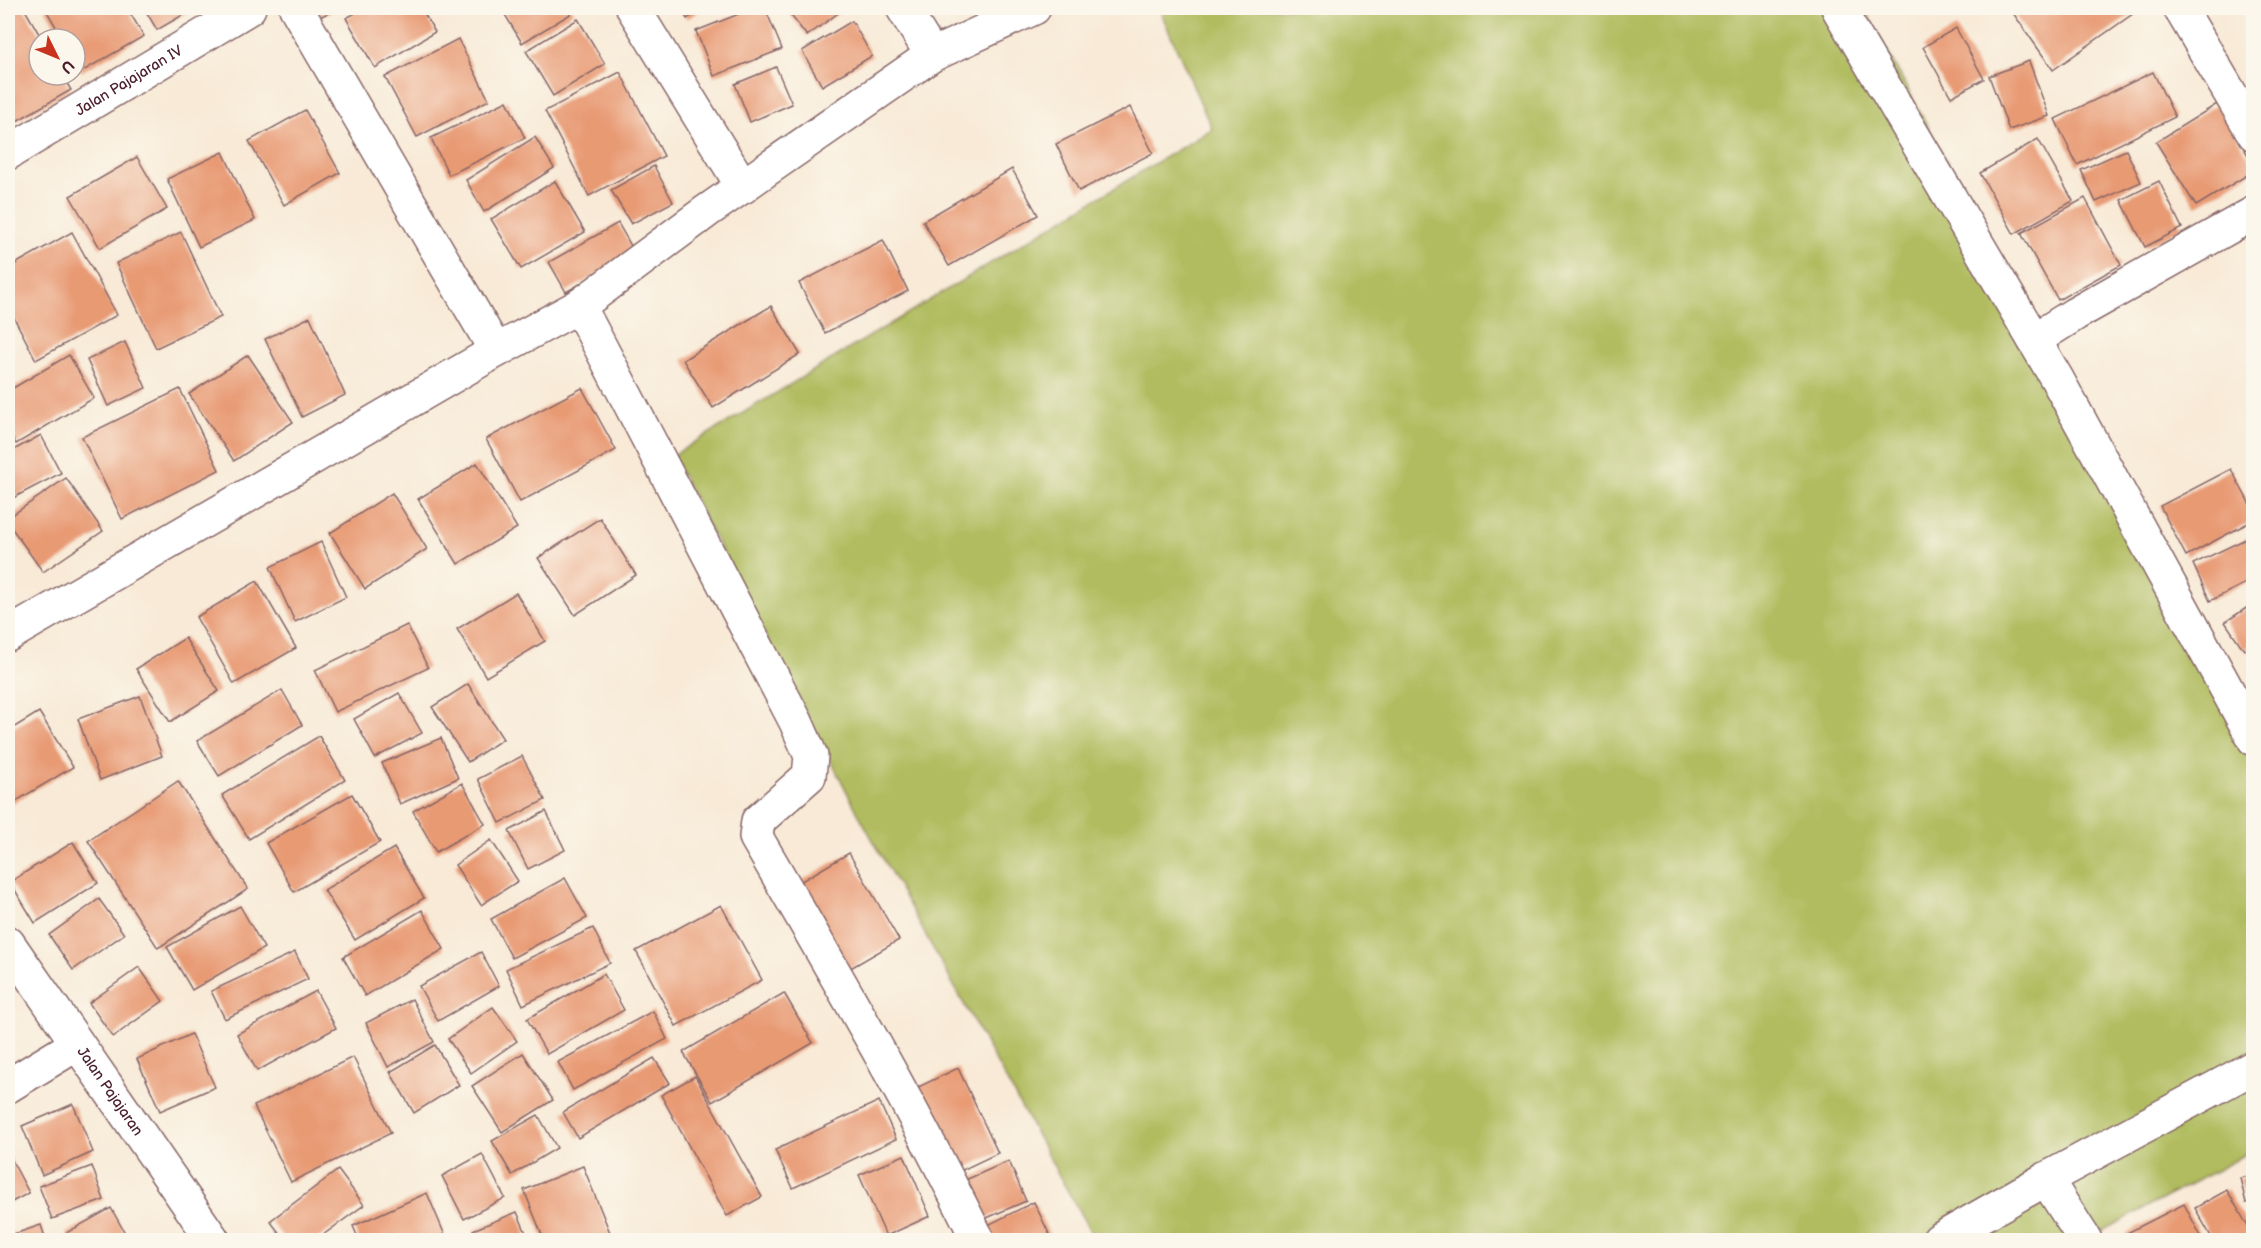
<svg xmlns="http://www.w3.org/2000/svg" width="2261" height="1248" viewBox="0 0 2261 1248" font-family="'Balsamiq Sans',sans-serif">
  <rect width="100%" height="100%" fill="#fbf7ec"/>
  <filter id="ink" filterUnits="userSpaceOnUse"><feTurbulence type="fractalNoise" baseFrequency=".0167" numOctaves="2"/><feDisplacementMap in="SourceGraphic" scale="12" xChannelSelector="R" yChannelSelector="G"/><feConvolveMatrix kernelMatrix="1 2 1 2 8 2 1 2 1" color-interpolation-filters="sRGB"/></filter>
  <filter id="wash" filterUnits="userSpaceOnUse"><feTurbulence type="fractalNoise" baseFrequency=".008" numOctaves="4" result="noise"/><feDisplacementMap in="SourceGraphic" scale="24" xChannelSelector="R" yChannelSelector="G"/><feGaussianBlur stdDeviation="1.35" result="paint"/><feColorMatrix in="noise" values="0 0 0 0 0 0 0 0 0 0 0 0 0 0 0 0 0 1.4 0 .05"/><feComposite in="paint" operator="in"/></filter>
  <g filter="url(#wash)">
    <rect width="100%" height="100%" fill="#f8ead7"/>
    <path fill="#b0bc5e" stroke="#7d6e44" stroke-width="1.5" d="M1159,8H1864L2253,731V1151L2085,1240H1095L859,815L672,456L1212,129Z"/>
    <g id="blocks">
      <g fill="#e89a73">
        <path d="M18,8H24L42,39H39V75H62L71,90L8,126V13Z"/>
        <path d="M45,8H127L144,36L81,72L75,61V39H63Z"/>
        <path d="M144,8H195L157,30Z"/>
        <path d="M312,8H340L317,18Z"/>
        <path d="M365,8H421L435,32L375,68L346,18Z"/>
        <path d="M501,8H572L574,12L522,43Z"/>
        <path d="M680,8H704L687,19Z"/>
        <path d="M754,8H765L782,49L714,76L696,31Z"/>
        <path d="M785,8H845L807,36Z"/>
        <path d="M2021,8H2130L2134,13L2053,70L2013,13Z"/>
        <path d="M578,19L605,64L553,96L526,51Z"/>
        <path d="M852,21L872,56L822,86L802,51Z"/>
        <path d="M1956,28L1984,79L1951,97L1923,47Z"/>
        <path d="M458,39L489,100L417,137L385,77Z"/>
        <path d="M2029,61L2049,116L2009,130L1989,76Z"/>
        <path d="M776,67L792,104L750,122L735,84Z"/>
        <path d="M620,72L664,156L589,196L545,111Z"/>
        <path d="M2153,72L2175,117L2077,165L2055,119Z"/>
        <path d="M507,101L525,138L449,175L431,138Z"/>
        <path d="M2217,104L2254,165V171L2196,206L2156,142Z"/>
        <path d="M1130,107L1153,153L1079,191L1056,144Z"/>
        <path d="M305,110L340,173L284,205L249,141Z"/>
        <path d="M535,137L554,168L484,212L466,180Z"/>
        <path d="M2038,139L2073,201L2014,234L1980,173Z"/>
        <path d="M2126,150L2141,182L2096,202L2081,170Z"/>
        <path d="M223,152L255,220L199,247L167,179Z"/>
        <path d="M137,157L167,209L100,248L70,196Z"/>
        <path d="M654,166L673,202L631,224L611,190Z"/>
        <path d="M1012,169L1038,215L949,266L923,221Z"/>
        <path d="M555,181L585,232L521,269L491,219Z"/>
        <path d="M2159,181L2182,228L2145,247L2121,200Z"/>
        <path d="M2085,198L2121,265L2058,300L2021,233Z"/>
        <path d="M618,223L635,253L566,292L549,262Z"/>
        <path d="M72,232L117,315L36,360L8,306V268Z"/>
        <path d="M181,232L221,317L156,348L116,263Z"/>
        <path d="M883,240L908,291L825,333L799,283Z"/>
        <path d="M771,306L800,354L713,408L683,360Z"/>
        <path d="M310,317L345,395L302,417L265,339Z"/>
        <path d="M125,342L146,388L108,406L87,360Z"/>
        <path d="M69,355L94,398L16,444L8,429V391Z"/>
        <path d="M248,355L293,422L234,461L189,394Z"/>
        <path d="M582,388L616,450L520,502L486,439Z"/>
        <path d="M180,389L219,470L122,519L82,437Z"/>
        <path d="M41,435L61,473L13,498L8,488V453Z"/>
        <path d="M477,463L517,528L458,564L418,499Z"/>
        <path d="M2231,469L2254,512V520L2186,556L2160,506Z"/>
        <path d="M66,478L103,531L43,572L8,523V518Z"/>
        <path d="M392,493L427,549L365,589L330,533Z"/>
        <path d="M600,518L636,575L575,615L538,558Z"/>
        <path d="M2254,535V579L2210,601L2193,564Z"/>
        <path d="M321,542L346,597L295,622L270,567Z"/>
        <path d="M257,581L296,648L234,684L196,617Z"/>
        <path d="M516,593L545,641L486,677L457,629Z"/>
        <path d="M2254,603V643L2244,650L2225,622Z"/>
        <path d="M407,625L428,668L335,712L315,670Z"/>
        <path d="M185,638L219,691L170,722L136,669Z"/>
        <path d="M468,684L503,739L468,762L432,707Z"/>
        <path d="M282,690L302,725L219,776L197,741Z"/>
        <path d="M399,693L422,733L375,758L354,719Z"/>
        <path d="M140,696L162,756L100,780L78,719Z"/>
        <path d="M39,712L73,767L8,806V731Z"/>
        <path d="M319,736L345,780L249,839L222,795Z"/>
        <path d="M441,738L458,778L400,804L382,763Z"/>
        <path d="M522,756L545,800L500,823L478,779Z"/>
        <path d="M178,781L248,889L158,948L88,841Z"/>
        <path d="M462,783L485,824L436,852L413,811Z"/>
        <path d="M352,794L380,842L294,892L266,843Z"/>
        <path d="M546,811L565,850L528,869L509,831Z"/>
        <path d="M491,840L518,881L481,905L455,865Z"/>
        <path d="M73,842L98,883L35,923L10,882Z"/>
        <path d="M394,848L424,898L355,940L324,890Z"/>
        <path d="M849,853L899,940L849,969L798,883Z"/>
        <path d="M565,878L587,918L512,958L491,919Z"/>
        <path d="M99,899L124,934L73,970L49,935Z"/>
        <path d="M721,905L762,980L676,1026L636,951Z"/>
        <path d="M240,906L264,948L192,990L167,947Z"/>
        <path d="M422,910L444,949L365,996L343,957Z"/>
        <path d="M593,928L610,963L523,1005L506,969Z"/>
        <path d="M295,952L308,979L225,1019L211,991Z"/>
        <path d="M481,952L499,986L438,1021L419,986Z"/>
        <path d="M139,967L163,1001L113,1037L89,1003Z"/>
        <path d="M604,974L624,1010L547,1054L527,1019Z"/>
        <path d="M316,991L336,1028L257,1071L237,1034Z"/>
        <path d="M784,993L813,1043L712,1102L683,1052Z"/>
        <path d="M412,999L434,1042L388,1067L366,1023Z"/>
        <path d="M493,1007L517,1041L471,1073L448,1039Z"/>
        <path d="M653,1011L667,1039L573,1090L558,1062Z"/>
        <path d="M191,1034L215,1087L160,1111L137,1059Z"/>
        <path d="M435,1045L459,1085L414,1113L390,1072Z"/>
        <path d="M523,1053L553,1100L502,1132L472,1086Z"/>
        <path d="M353,1057L391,1133L291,1182L254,1106Z"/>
        <path d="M654,1058L670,1083L578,1138L563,1112Z"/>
        <path d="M958,1068L998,1153L954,1174L914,1089Z"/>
        <path d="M695,1076L762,1197L727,1216L661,1095Z"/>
        <path d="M879,1101L896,1139L793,1188L775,1150Z"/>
        <path d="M73,1104L93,1152L42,1175L22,1126Z"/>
        <path d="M538,1115L557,1148L512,1175L492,1141Z"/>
        <path d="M8,1153L29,1193L8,1204Z"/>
        <path d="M482,1154L505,1198L464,1219L442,1176Z"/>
        <path d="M904,1155L930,1216L886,1236L859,1175Z"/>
        <path d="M1009,1161L1026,1201L980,1221L963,1181Z"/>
        <path d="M92,1166L104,1200L52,1219L39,1186Z"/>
        <path d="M583,1166L613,1240H544L524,1190Z"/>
        <path d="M338,1170L364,1205L316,1240H285L270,1221Z"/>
        <path d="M2254,1175V1201L2246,1203L2240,1178Z"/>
        <path d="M2227,1190L2254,1237V1240H2213L2195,1208Z"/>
        <path d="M427,1193L447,1240H359L353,1226Z"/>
        <path d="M1034,1202L1052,1240H986L980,1229Z"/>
        <path d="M2184,1204L2203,1240H2129L2125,1234Z"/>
        <path d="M111,1208L129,1240H70L66,1233Z"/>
        <path d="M517,1212L529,1240H477L473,1230Z"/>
        <path d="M41,1225L46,1240H8V1236Z"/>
      </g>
    </g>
  </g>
  <g filter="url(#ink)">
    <use href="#blocks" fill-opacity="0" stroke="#876667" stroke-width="1.5"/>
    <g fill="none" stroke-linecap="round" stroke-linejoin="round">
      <g stroke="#876667" stroke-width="36">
        <g id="minor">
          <path d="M296,8L496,351"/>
          <path d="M633,8L743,187"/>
          <path d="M903,8L932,55"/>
          <path d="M1838,8L2057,379L2254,739"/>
          <path d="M2180,8L2254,134"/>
          <path id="s1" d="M8,153L249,8"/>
          <path d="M579,306L796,722L811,756L809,776L758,821L756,837C833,970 911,1103 978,1240"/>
          <path d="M2034,340L2075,314L2254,213"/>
          <path d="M8,635L496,351L579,306L707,211L932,55L1034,8"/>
          <path id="s2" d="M8,943L213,1240"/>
          <path d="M8,1086L77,1044"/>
          <path d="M2046,1179L2085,1240"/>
          <path d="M1939,1240L2046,1179L2254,1067"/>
        </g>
      </g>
      <use href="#minor" stroke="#fff" stroke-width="33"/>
    </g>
  </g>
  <g text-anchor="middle" stroke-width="5" stroke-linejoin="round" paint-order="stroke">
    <g font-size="15" fill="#4a1f2b" stroke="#fbf7ec">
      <text dy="5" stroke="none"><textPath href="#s1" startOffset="141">Jalan Pajajaran IV</textPath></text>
      <text dy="5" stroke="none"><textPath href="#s2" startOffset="180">Jalan Pajajaran</textPath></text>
    </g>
  </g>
  <rect width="2261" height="1248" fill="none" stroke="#fbf7ec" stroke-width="30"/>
  <g transform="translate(57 57) rotate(133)"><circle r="28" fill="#fbf7ec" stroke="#b4a19f" stroke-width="1.5"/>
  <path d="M0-4.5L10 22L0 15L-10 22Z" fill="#c8321e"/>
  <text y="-9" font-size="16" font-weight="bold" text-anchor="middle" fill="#4a1f2b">U</text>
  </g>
</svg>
